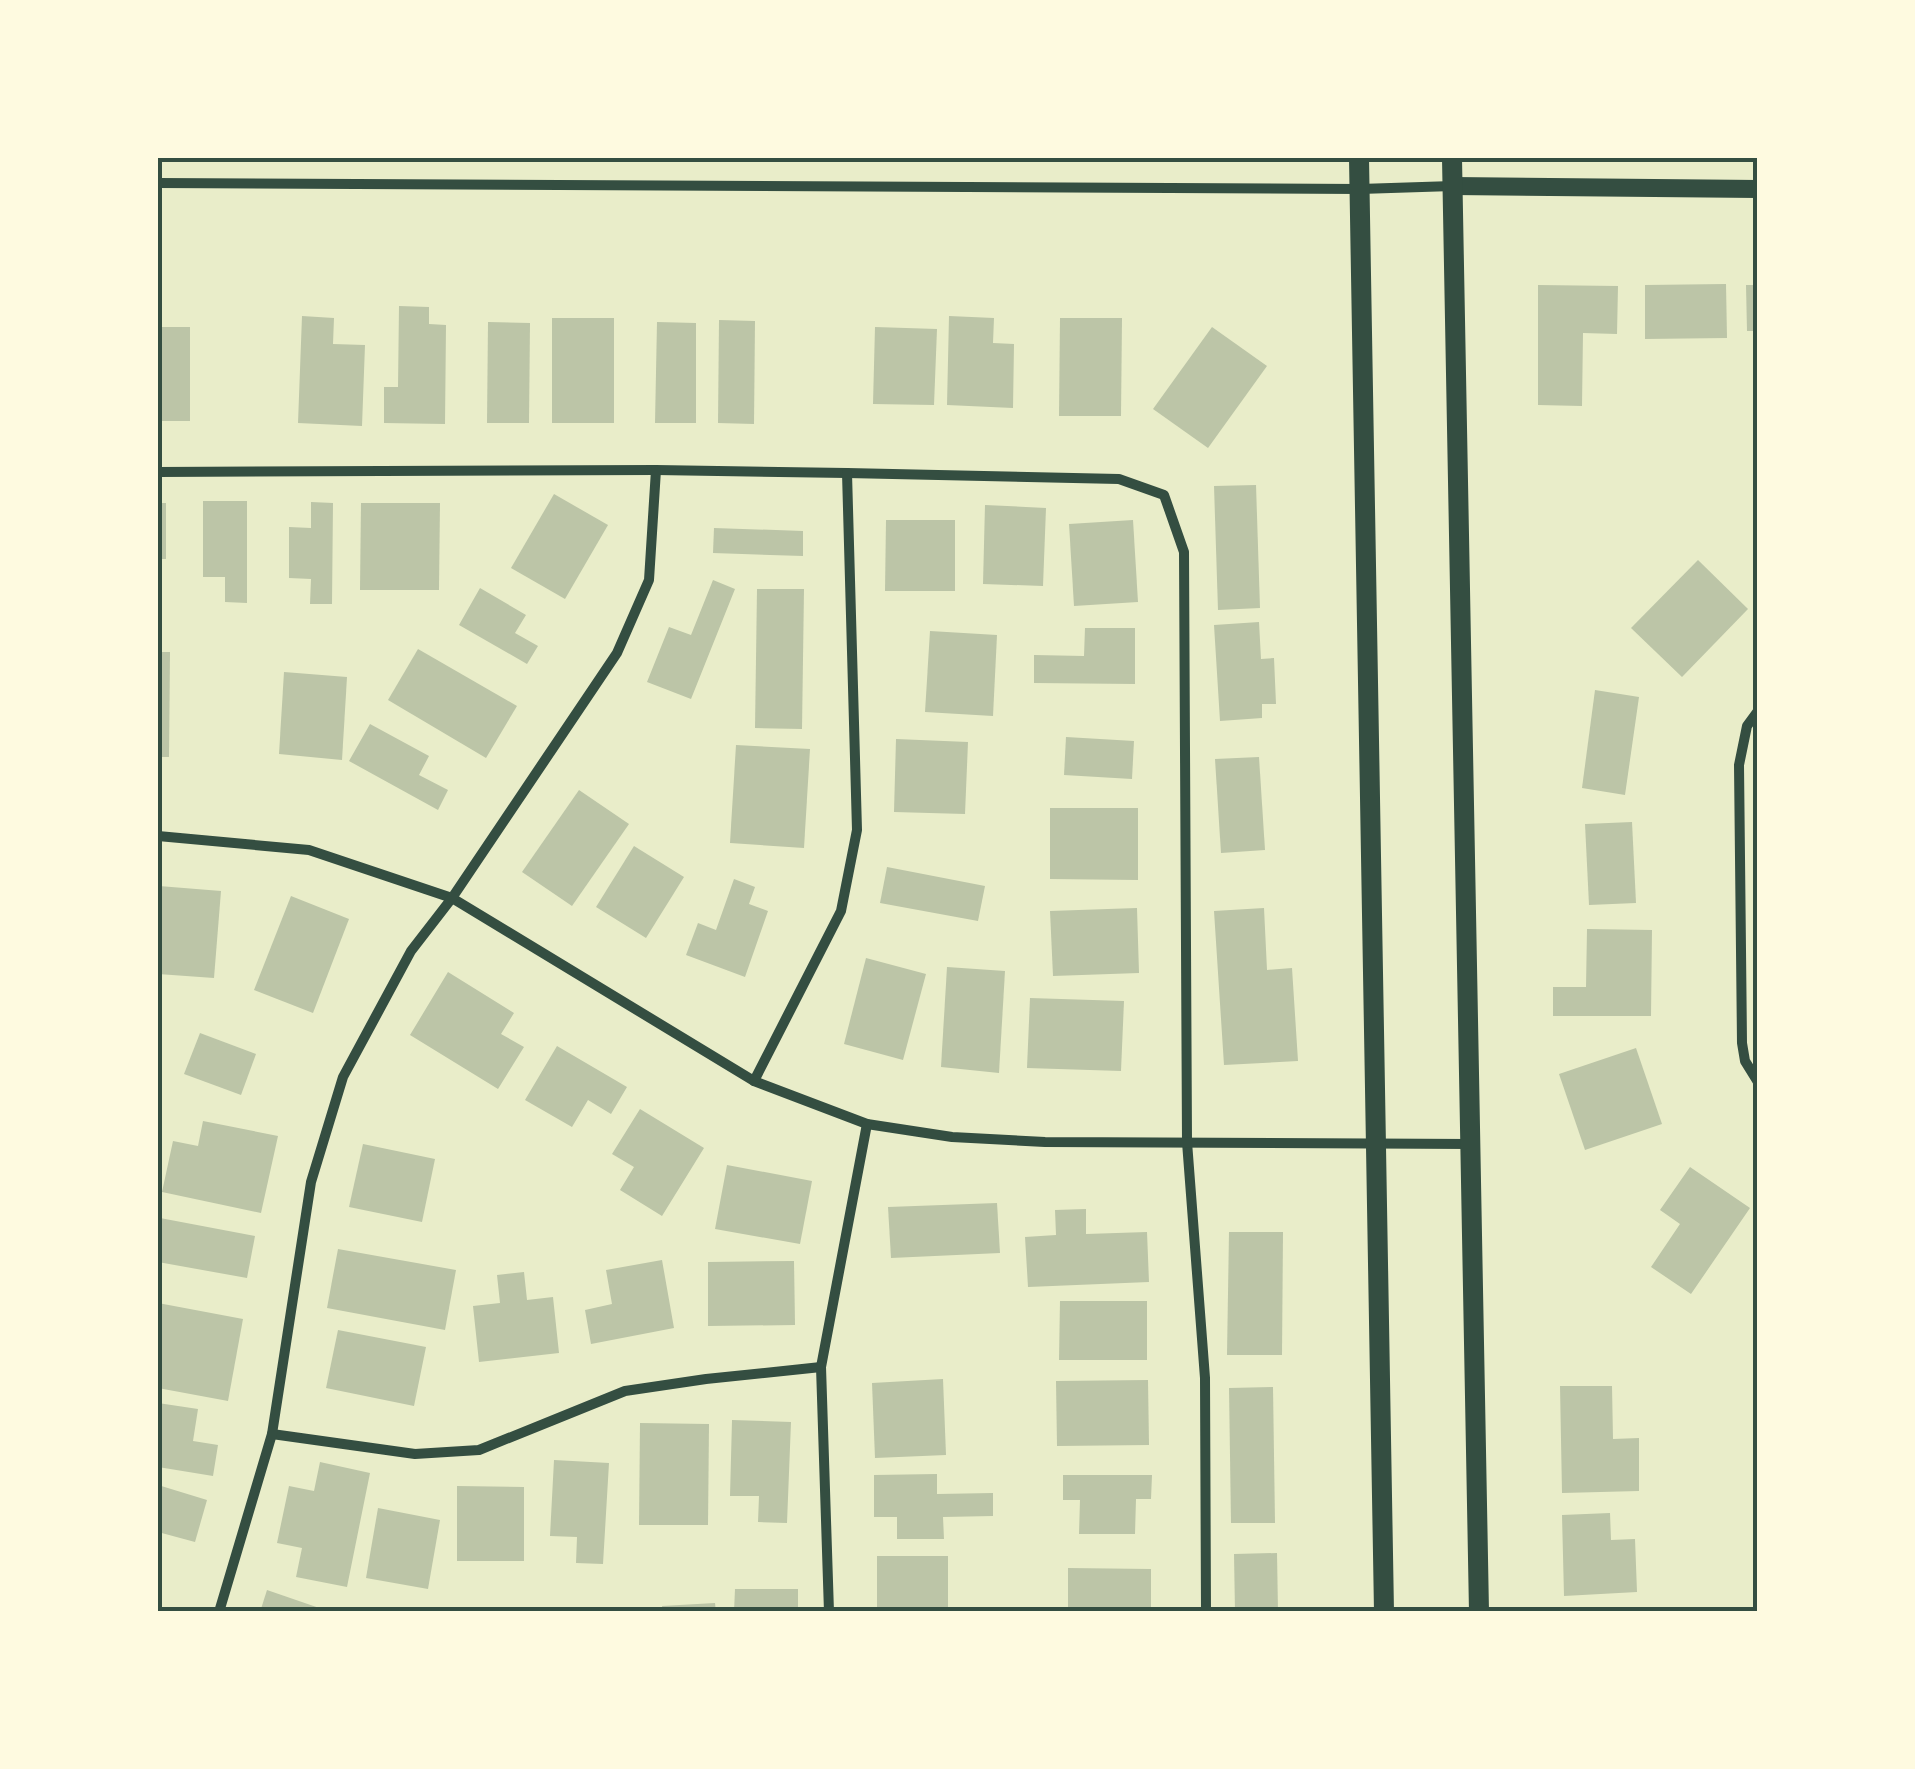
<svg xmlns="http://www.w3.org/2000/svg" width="1915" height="1769" viewBox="0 0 1915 1769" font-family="'IBM Plex Sans',sans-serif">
  <rect width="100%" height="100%" fill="#e9edc9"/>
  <g fill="#bcc5a7">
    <path d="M1726,284L1727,338L1645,339V285Z"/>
    <path d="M1538,285L1618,286L1617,334L1583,333L1582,406L1538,405Z"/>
    <path d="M1746,285H1758V331H1747Z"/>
    <path d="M399,306L429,307V324L446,325L445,424L384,423V387H398Z"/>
    <path d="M302,316L334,318L333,344L365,345L362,426L298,423Z"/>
    <path d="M949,316L994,318L993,343L1014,344L1013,408L947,405Z"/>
    <rect x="552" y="318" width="62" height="105"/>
    <path d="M1060,318H1122L1121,416H1059Z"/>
    <path d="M719,320L755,321L754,424L718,423Z"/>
    <path d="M488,322L530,323L529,423H487Z"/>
    <path d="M657,322L696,323V423H655Z"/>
    <rect x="158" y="327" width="32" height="94"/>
    <path d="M875,327L937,329L934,405L873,404Z"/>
    <path d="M1212,327L1267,366L1208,448L1153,409Z"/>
    <path d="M1256,485L1260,608L1218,610L1214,486Z"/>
    <path d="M554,494L608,525L565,599L511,568Z"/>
    <path d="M203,501H247V603L225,602V577H203Z"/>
    <path d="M311,502L333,503L332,604H310L311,579L289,578V527L311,528Z"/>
    <rect x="158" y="503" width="8" height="56"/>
    <path d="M361,503H440L439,590H360Z"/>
    <path d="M985,505L1046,508L1043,586L983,584Z"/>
    <path d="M886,520H955V591H885Z"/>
    <path d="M1133,520L1138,602L1074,606L1069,524Z"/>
    <path d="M714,528L803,531V556L713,553Z"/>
    <path d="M1698,560L1748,609L1682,677L1631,628Z"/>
    <path d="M713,580L735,589L691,699L647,682L669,627L691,635Z"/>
    <path d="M480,588L526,615L515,633L538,646L527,664L459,625Z"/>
    <path d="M757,589H804L802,729L755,728Z"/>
    <path d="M1259,622L1261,659L1274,658L1276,704H1262V718L1220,721L1214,625Z"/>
    <path d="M1085,628H1135V684L1034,683V655L1084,656Z"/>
    <path d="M930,631L997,635L993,716L925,712Z"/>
    <path d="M418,649L517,706L486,758L388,700Z"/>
    <path d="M158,652H170L169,757H158Z"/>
    <path d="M284,672L347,677L342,760L279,754Z"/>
    <path d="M1595,690L1639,697L1625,795L1582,788Z"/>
    <path d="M370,724L429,756L419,775L448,790L438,810L349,761Z"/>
    <path d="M1066,737L1134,741L1132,779L1064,775Z"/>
    <path d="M896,739L968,742L965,814L894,812Z"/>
    <path d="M736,745L810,749L804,848L730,843Z"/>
    <path d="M1259,757L1265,850L1221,853L1215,759Z"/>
    <path d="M579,790L629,824L572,906L522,872Z"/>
    <path d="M1050,808H1138V880L1050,879Z"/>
    <path d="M1632,822L1636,903L1589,905L1585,824Z"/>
    <path d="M634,846L684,877L646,938L596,907Z"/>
    <path d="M887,867L985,886L978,921L880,903Z"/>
    <path d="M734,879L755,887L749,904L768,911L745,977L686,955L698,923L716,930Z"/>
    <path d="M159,886L221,891L214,978L158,974Z"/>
    <path d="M291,896L349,919L313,1013L254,990Z"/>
    <path d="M1137,908L1139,973L1053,976L1050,911Z"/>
    <path d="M1264,908L1267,970L1292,968L1298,1061L1224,1065L1214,911Z"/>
    <path d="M1587,929L1652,930L1651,1016H1553V987H1586Z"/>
    <path d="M866,958L926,974L903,1060L844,1044Z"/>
    <path d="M947,967L1005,971L999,1073L941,1067Z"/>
    <path d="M448,972L514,1013L501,1034L524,1047L498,1089L410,1035Z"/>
    <path d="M1030,998L1124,1001L1121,1071L1027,1068Z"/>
    <path d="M200,1033L256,1054L241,1095L184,1074Z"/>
    <path d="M557,1046L627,1087L611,1114L588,1100L572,1127L525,1100Z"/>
    <path d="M1636,1048L1662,1124L1585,1150L1559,1074Z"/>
    <path d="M640,1109L704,1148L662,1216L620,1190L634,1167L612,1154Z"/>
    <path d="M203,1121L278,1136L261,1213L162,1192L173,1141L198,1146Z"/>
    <path d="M363,1144L435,1159L422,1222L349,1207Z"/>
    <path d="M727,1165L812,1181L800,1244L715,1229Z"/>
    <path d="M1690,1167L1750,1208L1691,1294L1651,1267L1680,1224L1660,1210Z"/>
    <path d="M997,1203L1000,1253L891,1258L888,1207Z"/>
    <path d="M1086,1209V1234L1147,1232L1149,1282L1028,1287L1025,1237L1056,1235L1055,1210Z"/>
    <path d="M160,1218L255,1236L247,1278L158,1262Z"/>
    <path d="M1229,1232H1283L1282,1355H1227Z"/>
    <path d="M338,1249L456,1270L445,1330L327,1308Z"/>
    <path d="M662,1260L674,1328L591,1344L585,1310L612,1304L606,1270Z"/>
    <path d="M794,1261L795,1325L708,1326V1262Z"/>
    <path d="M524,1272L527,1300L553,1297L559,1353L479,1362L473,1306L500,1303L497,1275Z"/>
    <path d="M1060,1301H1147V1360H1059Z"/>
    <path d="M158,1303L243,1319L228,1401L158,1388Z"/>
    <path d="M338,1330L426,1347L414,1406L326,1388Z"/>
    <path d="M943,1379L946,1455L875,1458L872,1383Z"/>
    <path d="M1148,1380L1149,1445L1057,1446L1056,1381Z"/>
    <path d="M1560,1386H1612L1613,1439L1639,1438V1491L1562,1493Z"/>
    <path d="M1273,1387L1275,1523H1231L1229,1388Z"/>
    <path d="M158,1403L198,1409L193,1441L218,1445L213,1476L158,1467Z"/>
    <path d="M732,1420L791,1422L787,1523L758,1522L759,1496H730Z"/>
    <path d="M640,1423L709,1424L708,1525H639Z"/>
    <path d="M554,1460L609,1463L603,1564L576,1563L577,1537L550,1536Z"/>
    <path d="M320,1462L370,1473L347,1587L296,1577L302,1548L277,1543L289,1486L314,1491Z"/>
    <path d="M937,1474V1494L993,1493V1516L943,1517L944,1539H897V1517H874V1475Z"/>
    <path d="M1063,1475H1152L1151,1499H1136L1135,1534H1079L1080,1500H1063Z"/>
    <path d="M158,1485L207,1500L195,1542L158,1532Z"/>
    <path d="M457,1486L524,1487V1561H457Z"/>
    <path d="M378,1508L440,1520L428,1589L366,1578Z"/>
    <path d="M1610,1513L1611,1540L1635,1539L1637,1592L1564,1596L1562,1515Z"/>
    <path d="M1277,1553L1278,1612H1235L1234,1554Z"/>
    <rect x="877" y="1556" width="71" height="56"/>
    <path d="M1068,1568L1151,1569V1611H1068Z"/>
    <path d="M735,1589H798V1612H734Z"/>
    <path d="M267,1590L328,1611V1612H260Z"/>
    <path d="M715,1603L716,1612H663L662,1606Z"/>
  </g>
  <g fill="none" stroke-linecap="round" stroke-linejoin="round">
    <g stroke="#344e41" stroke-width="10">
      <path d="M158,183L1360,189L1453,186"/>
      <path d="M158,472L656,470L847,473L1119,479L1164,495L1184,552L1187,1142L1205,1378L1206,1612"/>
      <path d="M1758,711L1747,726L1739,765L1742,1043L1745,1061L1758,1082"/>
      <path d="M158,836L309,850L452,898L754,1081L867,1124L952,1137L1045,1142L1471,1144"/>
      <path d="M754,1081L841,911L857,830L847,473"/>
      <path d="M272,1434L415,1454L479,1450L625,1391L706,1379L821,1367"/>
      <path d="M219,1612L272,1434L311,1182L343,1077L411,951L452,898L617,653L649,580L656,470"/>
      <path d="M829,1612L821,1367L867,1124"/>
    </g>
    <path stroke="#344e41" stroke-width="18" d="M1453,186L1758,189"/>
    <g stroke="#344e41" stroke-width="20">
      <path d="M1359,158L1384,1612"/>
      <path d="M1452,158L1479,1612"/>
    </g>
  </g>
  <rect width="1915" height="1769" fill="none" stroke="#fefae0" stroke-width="320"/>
  <rect x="160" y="160" width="1595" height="1449" fill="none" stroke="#344e41" stroke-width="4"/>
</svg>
